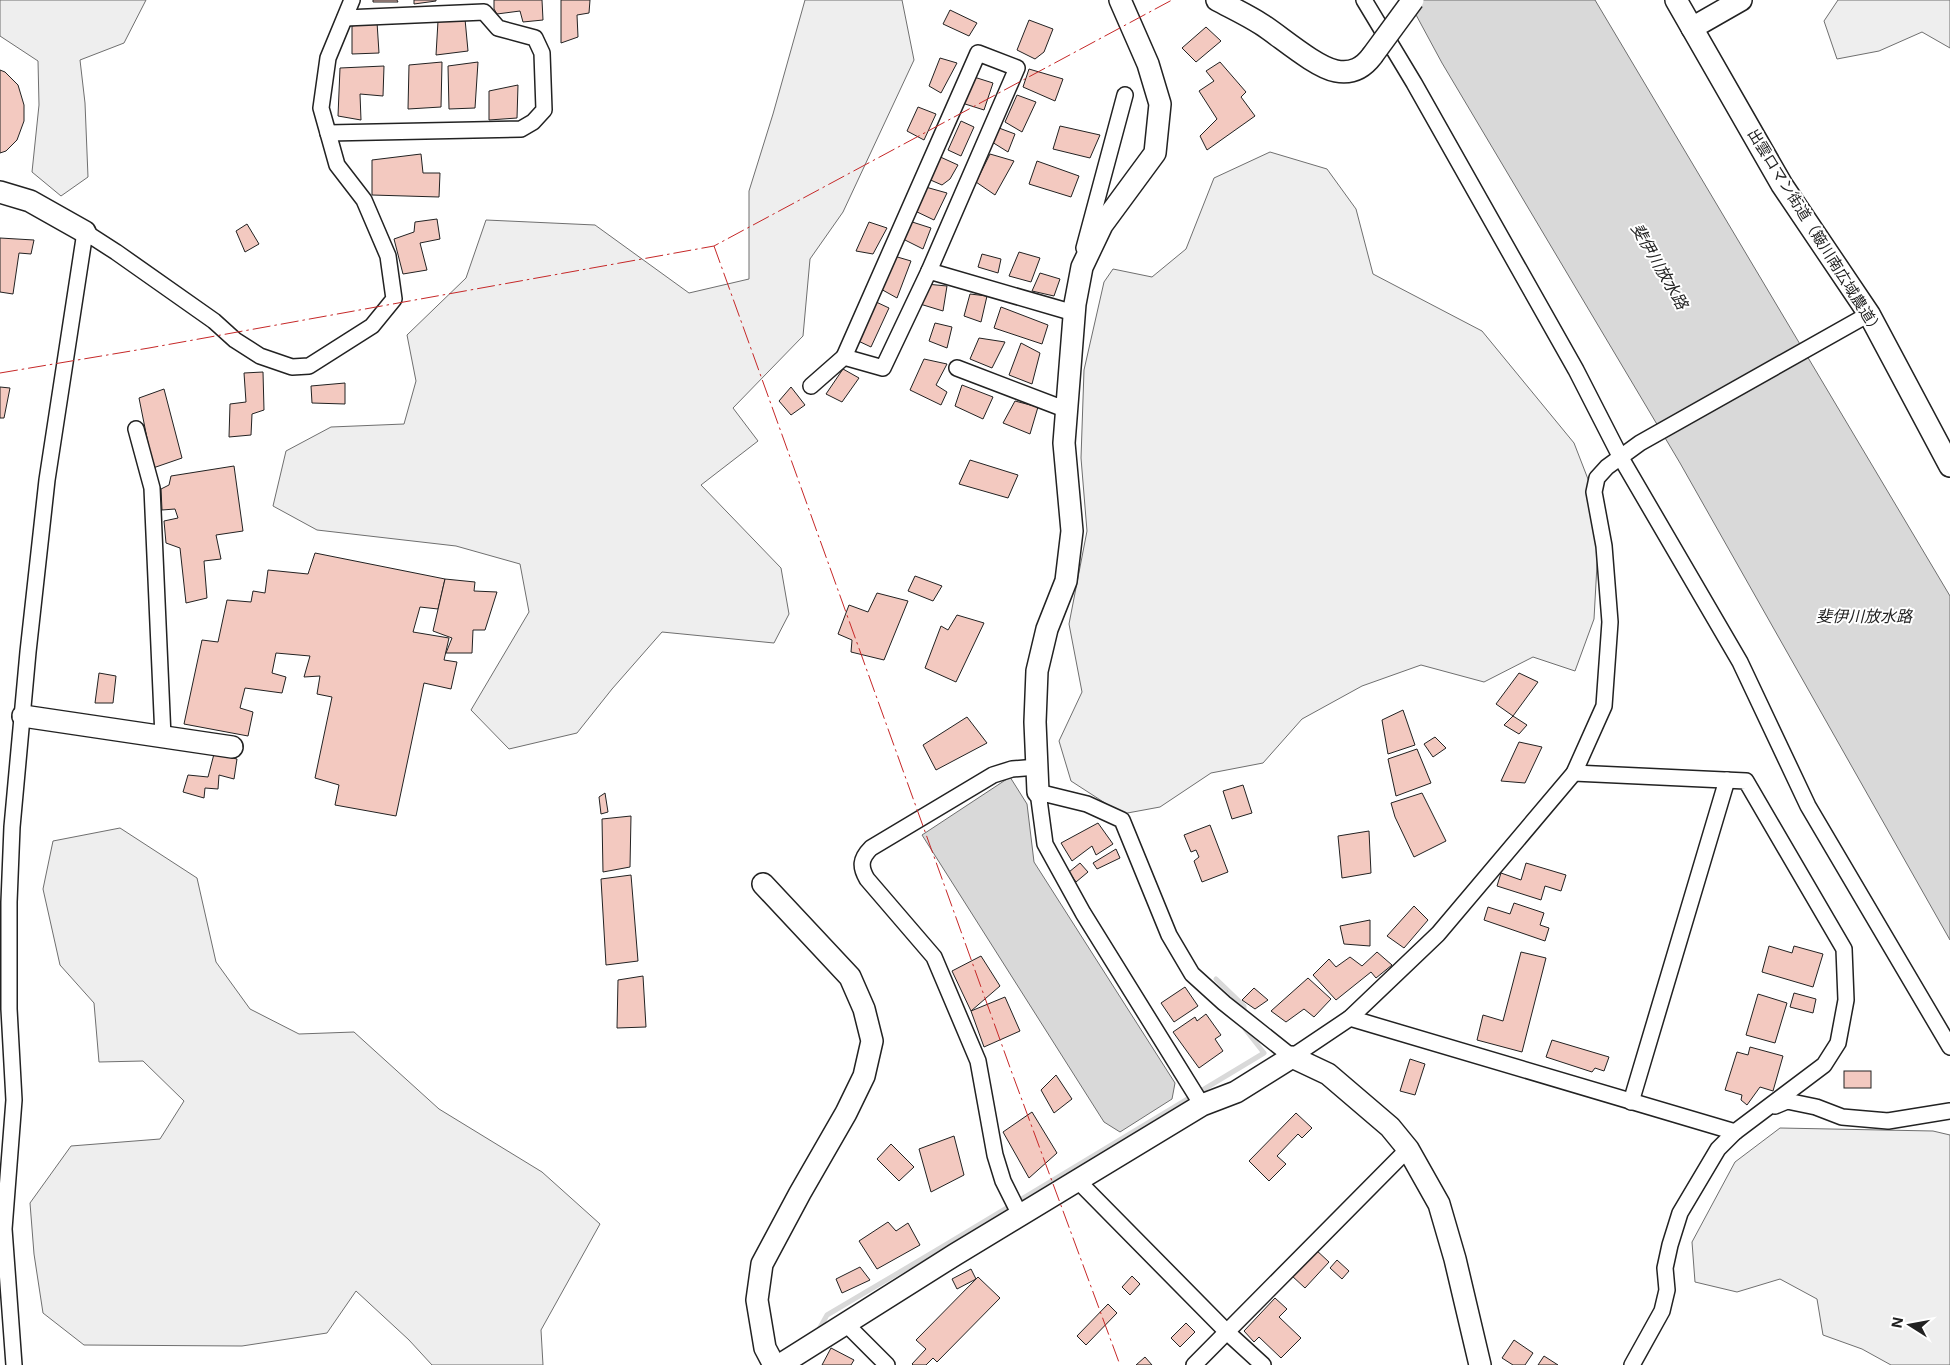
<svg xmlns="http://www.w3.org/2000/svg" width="1950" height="1365" viewBox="0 0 1950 1365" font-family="Inter,'Noto Sans JP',sans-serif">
  <rect width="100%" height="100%" fill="#fff"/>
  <g fill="#eee" stroke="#6f6f6f">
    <path d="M0,0H146L124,43L80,60L85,103L88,177L61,196L32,172L39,105L38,61L0,36Z"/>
    <path d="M805,0H902L914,60L843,212L810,259L803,336L733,408L758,441L701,485L781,568L789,614L774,643L662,632L612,689L577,733L509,749L471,710L529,612L520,564L456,546L317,530L273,506L286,451L331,427L404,424L416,381L407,335L466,278L486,220L595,225L689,293L749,279V191L773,114Z"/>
    <path d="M1838,0H1950V48L1922,32L1879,51L1837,59L1824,21Z"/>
    <path d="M1270,152L1327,169L1356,209L1373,274L1482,331L1574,443L1600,510L1594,619L1575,671L1533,657L1484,682L1421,665L1362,686L1302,719L1263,763L1211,773L1160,807L1122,814L1071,781L1059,741L1082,692L1069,624L1087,531L1081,458L1084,370L1104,282L1113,269L1152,277L1186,249L1214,178Z"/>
    <path d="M120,828L197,878L216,962L250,1009L299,1034L354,1032L439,1109L542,1172L600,1224L541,1330L543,1365H432L409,1340L356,1291L327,1333L242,1346L84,1345L43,1313L34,1254L30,1203L71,1146L160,1139L184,1101L143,1061L99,1062L94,1003L60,965L43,889L53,841Z"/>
    <path d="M1780,1128L1933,1131L1950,1135V1365H1891L1862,1349L1823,1335L1817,1299L1780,1279L1737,1292L1695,1282L1692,1242L1735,1162Z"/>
  </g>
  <g fill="#d9d9d9" stroke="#6f6f6f">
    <path d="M1408,0H1595L1950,596V940L1680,463L1442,63Z"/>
    <path d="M1010,777L1027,804L1034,862L1175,1083L1172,1099L1120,1132L1104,1122L922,835Z"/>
  </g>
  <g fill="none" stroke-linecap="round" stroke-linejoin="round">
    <g stroke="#d9d9d9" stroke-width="5">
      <path d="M1216,979L1244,1006V1015"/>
      <path d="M818,1331L827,1315L942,1247L1264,1053L1245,1029V1026"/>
    </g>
  </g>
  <g fill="#f3c9c0" stroke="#222">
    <path d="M373,0H397L398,2H373Z"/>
    <path d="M414,0H436V1L414,4Z"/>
    <path d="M494,0H542L543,20L523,22L520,11L497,14L494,9Z"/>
    <path d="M561,0H590L589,13L577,15L578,37L561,43Z"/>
    <path d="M950,10L977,23L969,36L943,24Z"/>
    <path d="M465,19L468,51L436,55L438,21Z"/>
    <path d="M1029,20L1053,29L1044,52L1035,59L1017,50Z"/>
    <path d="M377,22L379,53L352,54V26Z"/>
    <path d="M1206,27L1221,41L1196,62L1182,48Z"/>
    <path d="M940,58L957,63L941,93L929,86Z"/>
    <path d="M442,62L441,107L408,109L409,65Z"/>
    <path d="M478,62L475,108L449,109L448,66Z"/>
    <path d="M1220,62L1246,92L1241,97L1255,116L1207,150L1200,136L1217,119L1199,91L1214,81L1206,71Z"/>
    <path d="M384,66L383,96L360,94L361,120L338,116L340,68Z"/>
    <path d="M1029,69L1063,79L1055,101L1023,87Z"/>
    <path d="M0,70L5,72L18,85L24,105V121L17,140L6,151L0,153Z"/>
    <path d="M974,77L993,83L984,110L962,103Z"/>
    <path d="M518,85L517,118L489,120V91Z"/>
    <path d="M1017,95L1036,102L1022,132L1005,122Z"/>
    <path d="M918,107L936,114L924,140L907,131Z"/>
    <path d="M961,121L974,127L961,156L948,150Z"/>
    <path d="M1060,126L1100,135L1090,158L1053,149Z"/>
    <path d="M999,128L1015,134L1008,152L992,142Z"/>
    <path d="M421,154L423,173H440L439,197L372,195V160Z"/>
    <path d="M990,154L1014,161L995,195L976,182Z"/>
    <path d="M936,155L958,165L950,179L942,185L926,178Z"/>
    <path d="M1037,161L1079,176L1071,197L1029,184Z"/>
    <path d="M922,186L947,193L934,220L913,210Z"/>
    <path d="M437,219L440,239L420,243L427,270L403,274L394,239L414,232L415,222Z"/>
    <path d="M906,220L931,228L923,249L901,238Z"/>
    <path d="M869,222L887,228L873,254L856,251Z"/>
    <path d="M247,224L259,244L245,252L236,231Z"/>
    <path d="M0,238L34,240L31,254L19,253L13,294L0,292Z"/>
    <path d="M1019,252L1040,258L1031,282L1009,276Z"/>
    <path d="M982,254L1001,259L998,273L978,267Z"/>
    <path d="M894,256L911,261L897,298L879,288Z"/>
    <path d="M1040,273L1060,279L1054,296L1032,291Z"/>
    <path d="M926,284L947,286L943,311L920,304Z"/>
    <path d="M970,294L987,296L981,322L964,316Z"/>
    <path d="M874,301L889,308L871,347L854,339Z"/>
    <path d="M1001,307L1048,325L1042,344L994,328Z"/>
    <path d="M935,323L952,327L947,348L929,341Z"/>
    <path d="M979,338L1005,342L992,368L970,359Z"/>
    <path d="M1021,343L1040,353L1032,384L1009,375Z"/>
    <path d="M924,359L947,364L936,385L947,392L941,405L910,390Z"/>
    <path d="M843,369L859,378L842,402L826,394Z"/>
    <path d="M263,372L264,410L252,414L251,435L229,437L230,404L246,402L244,373Z"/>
    <path d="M345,383V404L312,403L311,386Z"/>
    <path d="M962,385L993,397L983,419L955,406Z"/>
    <path d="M0,387L10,388L4,418H0Z"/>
    <path d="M791,387L805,405L791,415L779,401Z"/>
    <path d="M164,389L182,458L153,468L139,398Z"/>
    <path d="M1015,401L1038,407L1030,434L1003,423Z"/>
    <path d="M970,460L1018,475L1008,498L959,484Z"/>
    <path d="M234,466L243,531L216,535L221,559L204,561L207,598L186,603L180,548L166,543L164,521L178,518L175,509L162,510L161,489L169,485L171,476Z"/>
    <path d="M315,553L445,579L438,609L420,607L413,632L449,638L444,660L457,662L451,689L424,683L396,816L335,805L339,785L315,778L332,697L317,694L320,676L304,677L310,656L276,653L272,673L286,677L282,693L245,688L240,708L253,712L248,736L184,724L202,640L218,642L227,600L251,602L253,591L265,593L268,570L308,574Z"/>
    <path d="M915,576L942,586L933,601L908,591Z"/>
    <path d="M445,579L475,582L474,591L497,592L485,630H473L472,653H446L452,638L433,631Z"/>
    <path d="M877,593L908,601L884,660L851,652L852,640L838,634L849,605L868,612Z"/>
    <path d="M957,615L984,623L956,682L925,668L941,626L948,630Z"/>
    <path d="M99,673L116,676L113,703H95Z"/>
    <path d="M1519,673L1538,682L1513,716L1496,704Z"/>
    <path d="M1403,710L1415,745L1388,754L1382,720Z"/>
    <path d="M1513,716L1527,725L1519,734L1504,725Z"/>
    <path d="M967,717L987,743L936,770L923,745Z"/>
    <path d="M1435,737L1446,748L1433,757L1424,744Z"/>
    <path d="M1519,742L1542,747L1525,783L1501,781Z"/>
    <path d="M1417,749L1431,783L1396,796L1388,759Z"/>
    <path d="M214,754L237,759L234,779L219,775L218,789L205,788L204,798L183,792L188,775L208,777Z"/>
    <path d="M1243,785L1252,813L1232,819L1223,791Z"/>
    <path d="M605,793L608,812L601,814L599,797Z"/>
    <path d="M1422,793L1446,841L1414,857L1395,817L1391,803Z"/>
    <path d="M631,816L630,867L603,872L602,819Z"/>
    <path d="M1098,823L1113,844L1096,855L1092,846L1072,861L1061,843Z"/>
    <path d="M1210,825L1228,872L1202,882L1194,861L1199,857L1196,850L1191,852L1184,835Z"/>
    <path d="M1369,831L1371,873L1342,878L1338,836Z"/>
    <path d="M1116,849L1120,858L1097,869L1093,863Z"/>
    <path d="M1080,863L1088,872L1076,882L1069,872Z"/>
    <path d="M1526,863L1566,875L1561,891L1545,886L1541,900L1497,886L1501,873L1521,880Z"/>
    <path d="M631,875L638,961L606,965L601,879Z"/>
    <path d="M1514,903L1544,913L1540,925L1549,928L1545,941L1484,920L1488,907L1510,914Z"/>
    <path d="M1414,906L1428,920L1404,948L1387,936Z"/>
    <path d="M1370,920V946L1344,944L1340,926Z"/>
    <path d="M1769,946L1792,953L1794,946L1823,954L1813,987L1762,972Z"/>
    <path d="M1377,952L1392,965L1376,978L1371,972L1336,1000L1313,975L1329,959L1336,967L1350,957L1362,966Z"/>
    <path d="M1521,952L1546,958L1522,1052L1477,1040L1483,1015L1503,1021Z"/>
    <path d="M981,956L1000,986L971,1011L952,971Z"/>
    <path d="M643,976L646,1027L617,1028L618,980Z"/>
    <path d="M1308,978L1331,999L1314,1017L1304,1009L1286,1022L1271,1011Z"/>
    <path d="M1185,987L1198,1006L1174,1022L1161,1003Z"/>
    <path d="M1254,988L1268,1000L1255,1009L1242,1000Z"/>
    <path d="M1794,993L1816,999L1813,1013L1790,1007Z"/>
    <path d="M1758,994L1787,1003L1775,1043L1746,1035Z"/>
    <path d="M1005,997L1020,1031L984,1047L971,1011Z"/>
    <path d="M1206,1014L1221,1035L1215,1039L1223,1051L1199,1068L1173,1032L1195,1017L1197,1021Z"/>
    <path d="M1552,1040L1609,1057L1604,1071L1595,1068L1592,1072L1546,1057Z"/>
    <path d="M1750,1047L1783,1056L1773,1091L1760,1087L1747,1105L1741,1100L1742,1095L1725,1090L1737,1052L1748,1055Z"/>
    <path d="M1410,1059L1425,1064L1415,1095L1400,1091Z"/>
    <rect x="1844" y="1071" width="27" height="17"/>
    <path d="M1056,1075L1072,1099L1054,1113L1041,1090Z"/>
    <path d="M1032,1112L1057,1153L1029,1178L1003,1132Z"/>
    <path d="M1296,1113L1312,1128L1302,1138L1298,1134L1277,1156L1286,1164L1269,1181L1249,1161Z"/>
    <path d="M954,1136L964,1175L931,1192L919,1149Z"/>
    <path d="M891,1144L914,1167L899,1181L877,1159Z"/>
    <path d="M888,1222L896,1231L908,1223L920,1245L877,1269L859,1241Z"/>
    <path d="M1315,1249L1329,1262L1305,1288L1291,1275Z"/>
    <path d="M1337,1260L1349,1271L1342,1279L1330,1268Z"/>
    <path d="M860,1267L870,1280L842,1293L836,1279Z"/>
    <path d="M971,1269L976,1279L957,1289L952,1279Z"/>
    <path d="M1132,1276L1140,1284L1130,1295L1122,1287Z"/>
    <path d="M978,1277L1000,1298L937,1362L933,1358L926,1365H913L912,1364L926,1349L916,1340Z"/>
    <path d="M1275,1298L1287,1309L1279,1317L1301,1338L1281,1358L1259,1337L1254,1342L1244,1331Z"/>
    <path d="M1108,1304L1117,1313L1086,1345L1077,1336Z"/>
    <path d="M1186,1323L1195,1332L1180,1347L1171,1338Z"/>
    <path d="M1514,1340L1533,1353L1525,1365H1513L1502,1358Z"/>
    <path d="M831,1348L854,1360L851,1365H822Z"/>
    <path d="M1544,1356L1558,1365H1538Z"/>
    <path d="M1145,1357L1152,1365H1136Z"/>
  </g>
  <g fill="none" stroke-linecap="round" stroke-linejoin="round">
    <g stroke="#222" stroke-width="18">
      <g id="street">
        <path d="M1364,0L1414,83L1576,370L1621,458L1740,662L1808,806L1950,1047"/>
        <path d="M328,133L521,129L533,122L544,110L542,53L535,38L498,28L484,12L345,18"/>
        <path d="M1084,248L1125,95"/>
        <path d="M844,357L978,53L1017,68L929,271"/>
        <path d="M957,368L1067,410"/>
        <path d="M811,386L844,357L883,368L929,271L1074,313"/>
        <path d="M136,429L152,488L163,737"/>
        <path d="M1574,773L1746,781L1844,949L1846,1000L1838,1043L1824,1065L1735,1132L1718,1149L1680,1213L1670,1245L1665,1268L1667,1290L1662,1311L1632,1365"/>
        <path d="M1350,1018L1735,1132"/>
        <path d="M1631,1102L1727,780"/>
        <path d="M1202,1105L1083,913L1045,844L1038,792L1087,804L1122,820L1169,935L1192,974L1224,1003L1292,1057L1350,1018L1438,934L1574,773L1604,706L1610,622L1604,546L1594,492L1597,478L1607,467L1640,443L1869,314"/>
        <path d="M1775,1106L1787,1101L1816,1107L1842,1117L1888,1121L1950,1111"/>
        <path d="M1078,1181L1228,1333L1263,1365"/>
        <path d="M1020,1215L1003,1181L995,1155L978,1061L934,957L867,879C860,867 860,859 871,848L993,775L1012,769L1037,767"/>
        <path d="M846,1324L887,1365"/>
        <path d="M14,1365L4,1229L14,1100L9,1009V902L12,827L28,652L47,480L85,232L116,252L214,321L235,340L260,356L292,367L309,366L372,326L394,299L388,256L364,200L337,165L321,108L328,58L352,0"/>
        <path d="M1194,1365L1408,1149"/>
      </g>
    </g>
    <g stroke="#222" stroke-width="24">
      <g id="secondary">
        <path d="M1217,0C1232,8 1247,15 1261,24C1280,36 1315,67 1336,71C1352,74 1363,68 1372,56"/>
        <path d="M1676,0L1782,185L1869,314L1950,466"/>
        <path d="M1692,28L1741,0"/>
        <path d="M0,192L30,201L85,232"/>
        <path d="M23,716L232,747"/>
        <path d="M1038,792L1035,722L1037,671L1047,629L1066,581L1072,531L1064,443L1075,304L1082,267L1102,225L1155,153L1160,104L1148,64L1120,0"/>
        <path d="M763,884L850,977L864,1009L872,1041L864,1076L846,1113L800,1193L762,1264L757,1300L765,1348L774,1365"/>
        <path d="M780,1365L956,1254L1202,1105L1236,1092L1292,1057L1328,1074L1390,1127L1408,1149L1439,1204L1455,1259L1480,1365"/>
      </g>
    </g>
    <use href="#street" stroke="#fff" stroke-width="15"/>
    <use href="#secondary" stroke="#fff" stroke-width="21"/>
    <g stroke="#222" stroke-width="24" stroke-linecap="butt">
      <path id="secondary-bridge" d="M1372,56L1413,0"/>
    </g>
    <use href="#secondary-bridge" stroke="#fff" stroke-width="21"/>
    <g stroke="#c62828" stroke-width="1" stroke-dasharray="18 4 2.5 4" stroke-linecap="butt">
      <path d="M714,246L1012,1073L1120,1365"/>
      <path d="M0,373L149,348L714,246L1172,0"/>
    </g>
  </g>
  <g text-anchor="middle" stroke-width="4" stroke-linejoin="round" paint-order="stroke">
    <g font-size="15" fill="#222" stroke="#fff">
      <text transform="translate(1815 232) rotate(58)" y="5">出雲ロマン街道（簸川南広域農道）</text>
    </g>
    <g font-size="16" font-style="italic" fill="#222" stroke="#fff">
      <text transform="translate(1660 266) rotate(60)" y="6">斐伊川放水路</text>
      <text x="1864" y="622">斐伊川放水路</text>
    </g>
  </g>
  <g transform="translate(1910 1325) rotate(281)" stroke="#ffffff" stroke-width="4" paint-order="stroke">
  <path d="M0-4L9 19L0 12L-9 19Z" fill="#222222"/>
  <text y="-8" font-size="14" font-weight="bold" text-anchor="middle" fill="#222222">N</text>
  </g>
</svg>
